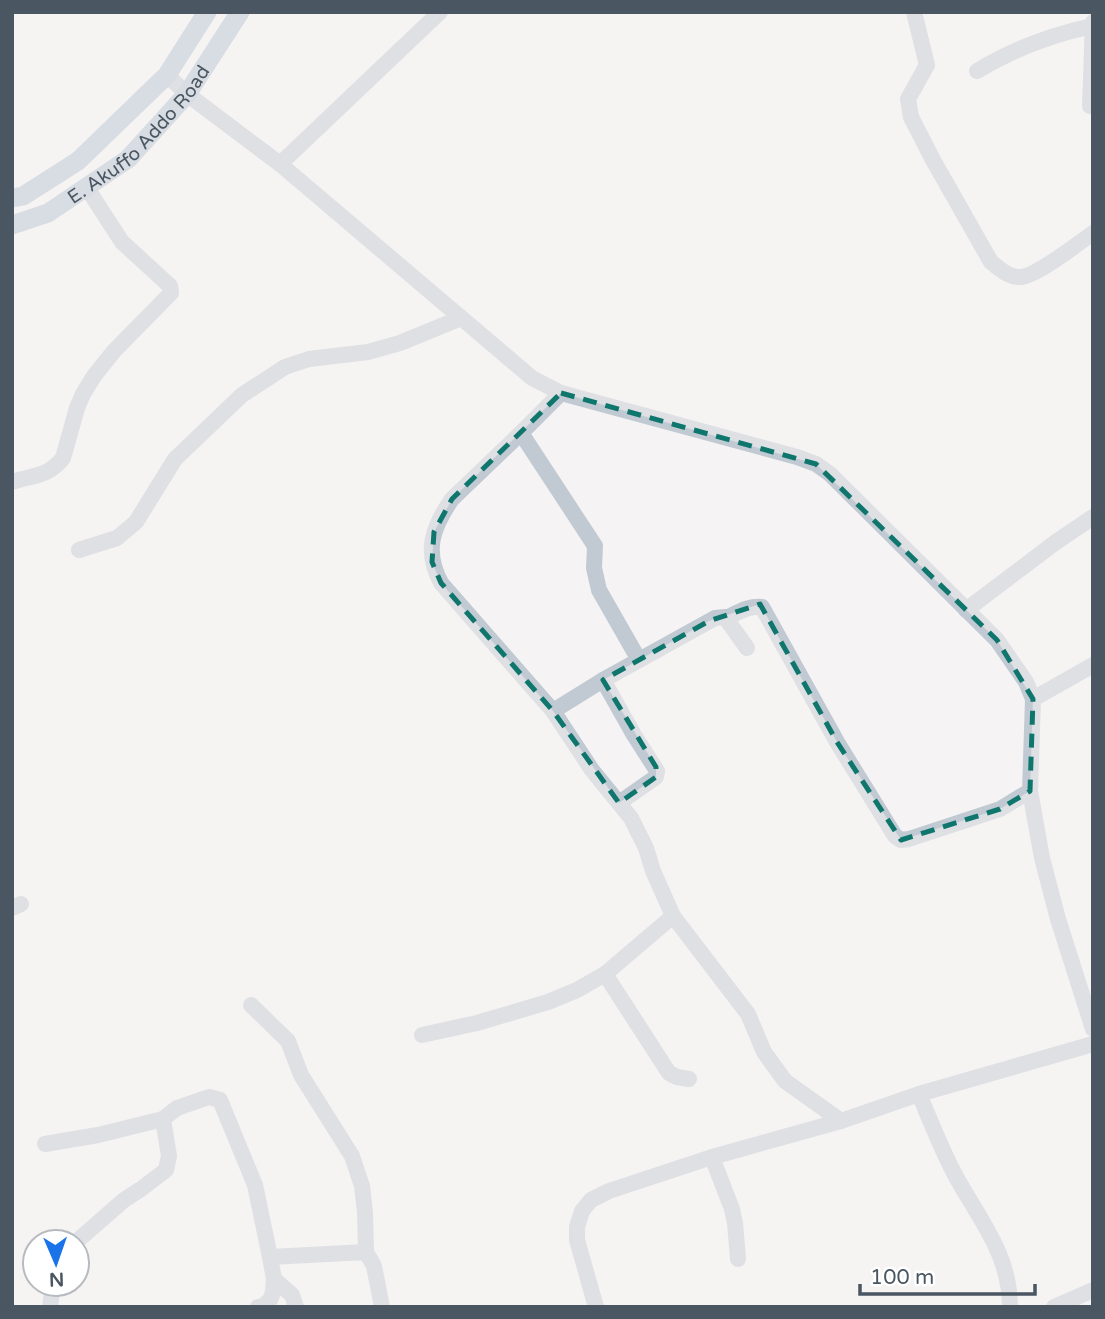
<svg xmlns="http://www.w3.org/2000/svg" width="1105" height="1319" viewBox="0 0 1105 1319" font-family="'Varela Round',sans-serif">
  <rect width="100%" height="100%" fill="#f5f3f3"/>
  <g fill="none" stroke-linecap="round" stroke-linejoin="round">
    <g stroke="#c1cad2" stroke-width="16">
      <path d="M914,12L927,65L908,99L911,117L933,160L991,262C1000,269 1009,278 1021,277C1037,276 1077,244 1093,233"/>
      <path d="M977,71C1013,49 1051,35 1092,26"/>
      <path d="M167,75L187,94L280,164L532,378L561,393L797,457L816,464L830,474L997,640L1026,682L1033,699L1030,791L1042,858L1058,919L1093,1029"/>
      <path d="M1090,106L1093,22"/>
      <path d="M280,164L440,12"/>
      <path d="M561,393L521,433L452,499C432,528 424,551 441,583L553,711L592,770L631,818L646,848L653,871L673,916L748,1014L764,1052L785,1081L841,1121L919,1094L1093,1044"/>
      <path d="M521,433L595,546L594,568L599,590L639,660"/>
      <path d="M12,482C33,475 48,477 63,458L77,408L83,394L94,376L114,351L171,293L170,286L122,242L87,188"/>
      <path d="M79,550L117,538L136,522L175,459L242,395L285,367L309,359L368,352L400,343L461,318"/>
      <path d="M966,610L1056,542L1093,517"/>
      <path d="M726,618C737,613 750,605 762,607L837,742L895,836L901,840L909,839L1000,809L1030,791"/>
      <path d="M603,680L634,735L657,771L656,777L619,803"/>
      <path d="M1033,699L1093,665"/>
      <path d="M553,711L603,680L715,618L725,617L747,648"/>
      <path d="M12,908L21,904"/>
      <path d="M605,974L669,1073L677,1077L689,1079"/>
      <path d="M251,1005L288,1041L301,1075L352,1156L362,1186L365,1212L366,1252"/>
      <path d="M422,1035L477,1023L548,1002L577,990L605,974L673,916"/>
      <path d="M919,1094C930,1120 941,1148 954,1173C978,1218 1010,1253 1010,1307"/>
      <path d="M45,1144L98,1135L163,1119L177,1108L209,1097L220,1100L255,1185L270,1257L274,1279L273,1292L270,1300L263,1306L258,1307"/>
      <path d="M712,1157L732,1209L735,1223L738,1259"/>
      <path d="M76,1242L124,1200L141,1189L166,1170L169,1156L163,1119"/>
      <path d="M270,1257L366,1252L374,1266L382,1307"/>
      <path d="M274,1279L292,1295L296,1307"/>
      <path d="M50,1307L53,1284"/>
      <path d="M596,1307L577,1240V1227L582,1211L591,1200L609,1191L712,1157L841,1121"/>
      <path d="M1054,1307L1093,1290"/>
    </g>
    <g stroke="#b3c2d1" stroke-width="19">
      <path d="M12,198L23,196L78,161L167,75L207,12"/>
      <path id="s1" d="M12,225L48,213L128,159L187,94L240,12"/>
    </g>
  </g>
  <path d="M0 0H1105V1319H0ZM561,393L816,464L997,640L1033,699L1030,791L1000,809L901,840L837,742L760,604L709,621L603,680L656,767V777L619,803L553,711L441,583L432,562L434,532L452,499Z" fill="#f5f3f3" fill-opacity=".55" fill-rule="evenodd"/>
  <path fill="none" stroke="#0f766e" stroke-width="5" stroke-dasharray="14 9" stroke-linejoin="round" d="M561,393L816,464L997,640L1033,699L1030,791L1000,809L901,840L837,742L760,604L709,621L603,680L656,767V777L619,803L553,711L441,583L432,562L434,532L452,499Z"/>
  <g text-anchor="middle" stroke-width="5" stroke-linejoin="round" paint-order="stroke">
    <g font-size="19" fill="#4a5661" stroke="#fff">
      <text dy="7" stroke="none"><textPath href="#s1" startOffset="159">E. Akuffo Addo Road</textPath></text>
    </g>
  </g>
  <rect width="1105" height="1319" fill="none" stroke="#4a5661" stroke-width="28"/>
  <g transform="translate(56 1263) rotate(178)"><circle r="33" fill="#ffffff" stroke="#b7bbc0" stroke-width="2"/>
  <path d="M0-5L12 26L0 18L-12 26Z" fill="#1a73e8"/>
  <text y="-10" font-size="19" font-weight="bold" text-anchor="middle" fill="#4a5661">N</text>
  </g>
  <path d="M860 1284v10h175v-10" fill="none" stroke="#4a5661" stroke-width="3.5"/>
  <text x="870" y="1284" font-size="21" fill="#4a5661" stroke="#ffffff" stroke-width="5" paint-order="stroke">100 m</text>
</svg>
